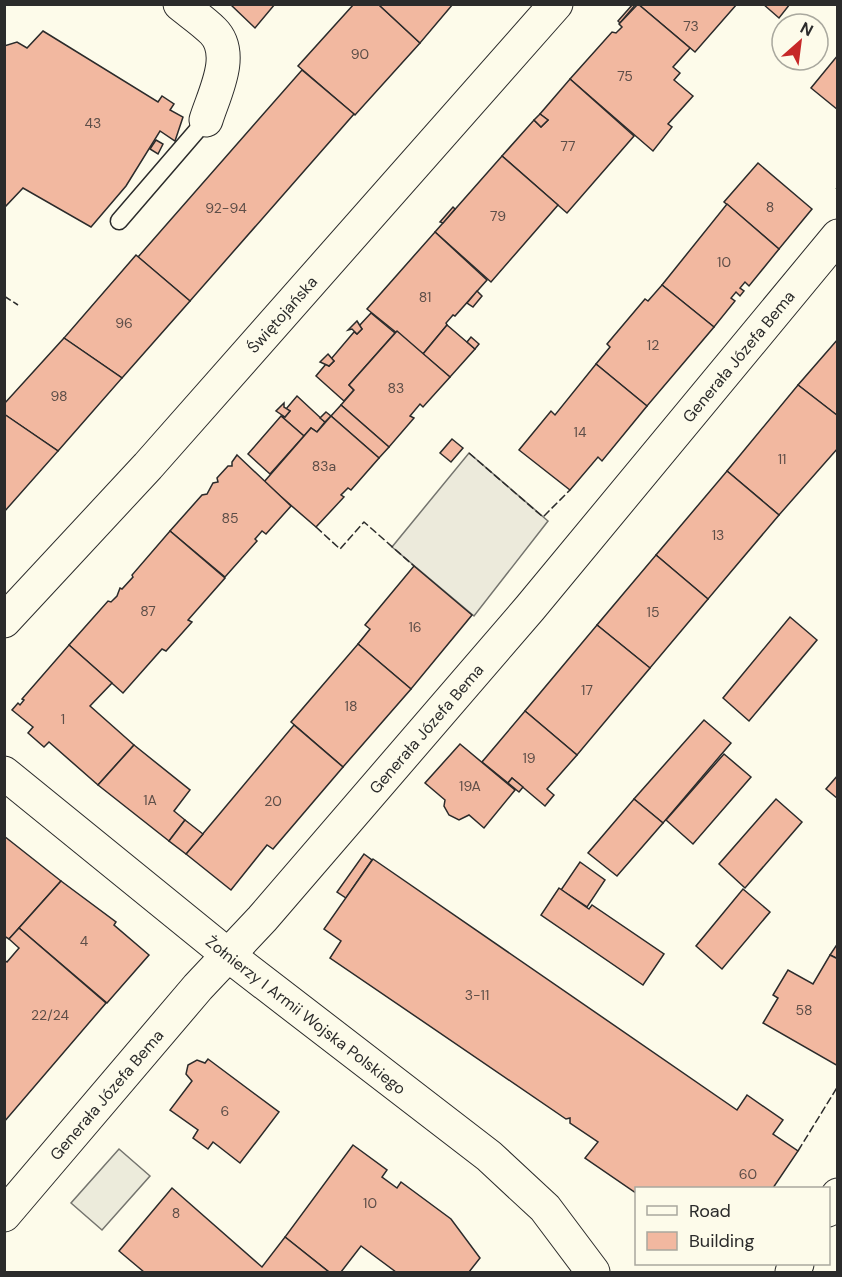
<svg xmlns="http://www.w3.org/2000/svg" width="842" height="1277" viewBox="0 0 842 1277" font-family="'DM Sans',sans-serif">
  <rect width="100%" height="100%" fill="#fdfbea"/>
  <path fill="#ecebdb" stroke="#74746e" stroke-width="1.5" d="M119,1149L150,1176L102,1230L71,1203Z"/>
  <path fill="#eceadb" stroke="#74746e" stroke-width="1.5" d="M469,453L548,521L474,616L392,547Z"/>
  <g fill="#f2b8a0" stroke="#2b2b2b" stroke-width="1.5">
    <path d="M230,4H275L255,28Z"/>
    <path d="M354,4H378L420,43L355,115L298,66Z"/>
    <path d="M378,4H453L420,43Z"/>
    <path d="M633,4H636L620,23L618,21Z"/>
    <path d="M638,4H737L695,52Z"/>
    <path d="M638,4L690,48L673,67L680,73L674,80L693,96L668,124L672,127L653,151L570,79L612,32L616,33L622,27L619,24Z"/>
    <path d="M763,4H790L779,18Z"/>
    <path d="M43,31L158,102L162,96L174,104L170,110L183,117L175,141L160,131L126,186L91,227L23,188L4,208V46L17,42L27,48Z"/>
    <path d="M838,55V110L811,88Z"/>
    <path d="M302,70L354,114L190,301L138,257Z"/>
    <path d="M570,79L634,136L567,213L502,156L534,120L541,127L548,120L540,114Z"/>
    <path d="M540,114L548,120L541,127L534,120Z"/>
    <path d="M156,140L163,144L158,154L150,149Z"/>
    <path d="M502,156L558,205L491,282L435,232Z"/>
    <path d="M758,163L812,209L779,249L724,202Z"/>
    <path d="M727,204L779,249L749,286L745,282L740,288L744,291L740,296L736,292L731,298L735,301L714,327L662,285Z"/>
    <path d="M453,207L455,209L443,223L440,222Z"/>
    <path d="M435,232L487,280L455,316L453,315L446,323L447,325L423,354L367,309Z"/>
    <path d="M136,255L190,301L122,378L64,338Z"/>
    <path d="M662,285L714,327L647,406L596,364L610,347L607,344L645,299L648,301Z"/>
    <path d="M477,291L482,296L473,307L467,303Z"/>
    <path d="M371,313L395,333L349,385L354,390L344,401L316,376L326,364L329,366L334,361L331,359L354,332L357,334L362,329L359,326Z"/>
    <path d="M357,321L362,329L357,334L352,329L348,330Z"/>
    <path d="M447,325L475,349L450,377L423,354Z"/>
    <path d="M397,331L450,377L423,407L420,404L410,416L414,418L389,447L341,405L354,390L349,385Z"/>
    <path d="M471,337L479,344L475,349L467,342Z"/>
    <path d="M64,338L122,378L58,451L4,414V404Z"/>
    <path d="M838,339V416L798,385Z"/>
    <path d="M328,354L334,361L329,366L320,362Z"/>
    <path d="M596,364L647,406L602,461L598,457L570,490L519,450L551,411L555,415Z"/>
    <path d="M798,385L838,416V448L779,515L727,471Z"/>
    <path d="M297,396L325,422L317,432L311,428L304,436L281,416L285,417L290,411L286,409Z"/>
    <path d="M284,403V407L290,411L285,417L276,411Z"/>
    <path d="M341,405L389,447L379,458L331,416Z"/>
    <path d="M326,412L331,416L325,422L320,418Z"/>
    <path d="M4,414L58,451L4,512Z"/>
    <path d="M281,416L304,436L270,474L248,454Z"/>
    <path d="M331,416L379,458L351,490L348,488L341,495L344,497L316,527L264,482L311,428L317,432Z"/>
    <path d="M452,439L463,448L451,462L440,453Z"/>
    <path d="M237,455L291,506L266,534L262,531L255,539L257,541L225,577L170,531L202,495L207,494L213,483L218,482L217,478L228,466H232V462Z"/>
    <path d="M727,471L779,515L708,599L656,555Z"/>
    <path d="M170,531L225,578L188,620L192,622L166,651L162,649L123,693L69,645L108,601L111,602L117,596L120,588L122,589L133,577L132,575Z"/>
    <path d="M656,555L708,599L650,668L597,625Z"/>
    <path d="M414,566L472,615L411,689L358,644L370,629L365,625Z"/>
    <path d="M790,617L817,640L749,721L723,698Z"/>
    <path d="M597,625L650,668L577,755L525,711Z"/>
    <path d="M358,644L411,689L343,767L291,722Z"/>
    <path d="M69,645L112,683L90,706L134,745L98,785L49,742L44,747L28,733L33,727L12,710L18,703L20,705L24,700L22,699Z"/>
    <path d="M525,711L577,755L547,789L554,795L545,806L512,778L508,783L482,762Z"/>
    <path d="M704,720L731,743L663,823L634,799Z"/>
    <path d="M294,725L343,767L273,849L267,845L231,890L186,854Z"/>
    <path d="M460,744L515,790L484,828L469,815L459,820L449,815L444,806L445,800L425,783Z"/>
    <path d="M134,745L190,790L174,811L185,820L169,841L98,785Z"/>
    <path d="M724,754L751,777L693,844L666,820Z"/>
    <path d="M838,775V799L826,789Z"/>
    <path d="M512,778L523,787L519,792L508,783Z"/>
    <path d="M634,799L663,823L617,876L588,853Z"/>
    <path d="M776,799L802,822L745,888L719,864Z"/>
    <path d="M185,820L203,834L186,854L169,841Z"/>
    <path d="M4,836L61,881L9,939L4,936Z"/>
    <path d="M364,854L372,860L346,898L337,892Z"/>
    <path d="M373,859L737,1110L747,1095L783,1120L773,1134L798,1151L773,1188H636V1193L585,1158L598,1142L570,1123V1118L566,1119L330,958L341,941L324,929Z"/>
    <path d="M580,862L605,880L587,907L561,890Z"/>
    <path d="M61,881L116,922L114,925L149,955L107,1003L19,928Z"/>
    <path d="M559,888L589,909L592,905L664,954L643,985L541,915Z"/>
    <path d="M743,889L770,912L722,969L696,946Z"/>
    <path d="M19,928L106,1003L4,1122V960L7,962L19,948L9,939Z"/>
    <path d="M838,943V959L830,955Z"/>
    <path d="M830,955L838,959V1066L763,1023L778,998L773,995L788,970L813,984Z"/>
    <path d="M208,1059L279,1112L240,1163L213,1142L208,1149L193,1138L198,1130L170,1110L192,1081L186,1074L188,1065L197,1060L205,1063Z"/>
    <path d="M353,1145L387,1170L382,1177L397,1188L401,1182L451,1219L480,1258L469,1272H396L361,1246L341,1272H329L285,1237Z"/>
    <path d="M172,1188L262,1267L285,1237L329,1272H144L119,1251Z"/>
  </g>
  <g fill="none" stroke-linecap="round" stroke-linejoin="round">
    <g stroke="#2b2b2b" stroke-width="19">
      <path id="service" d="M119,221L206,120"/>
    </g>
    <g stroke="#2b2b2b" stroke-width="35">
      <g id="minor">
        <path d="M180,4C191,13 203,21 213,31C236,54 214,94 206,120"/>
        <path id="s1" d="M4,773L228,955L489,1156L545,1208L593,1272"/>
        <path d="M828,1210L838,1195"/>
        <path id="s2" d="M4,1215L198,987L262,919L530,608L838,236"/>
        <path d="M792,1272L797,1264"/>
      </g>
    </g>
    <g stroke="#2b2b2b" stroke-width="35">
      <g id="tertiary">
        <path id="s3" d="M4,621L148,466L556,4"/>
      </g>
    </g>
    <use href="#service" stroke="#fdfbea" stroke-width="16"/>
    <use href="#minor" stroke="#fdfbea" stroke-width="33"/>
    <use href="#tertiary" stroke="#fdfbea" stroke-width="33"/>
    <path stroke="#34623c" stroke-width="4.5" stroke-dasharray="3 4.5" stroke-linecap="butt" d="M837,190L838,189"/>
    <g stroke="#2b2b2b" stroke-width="1.5" stroke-dasharray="8 3" stroke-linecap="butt">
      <path d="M4,296L18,305"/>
      <path d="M469,453L543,517L570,490"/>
      <path d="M316,527L340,549L364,522L414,566"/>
      <path d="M798,1151L838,1086"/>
    </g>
  </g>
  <g text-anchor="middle" stroke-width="4.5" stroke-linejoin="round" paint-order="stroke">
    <g font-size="14" fill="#5d4e48">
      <text x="691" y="31">73</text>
      <text x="360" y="59">90</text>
      <text x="625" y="81">75</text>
      <text x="93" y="128">43</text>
      <text x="568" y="151">77</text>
      <text x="770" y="212">8</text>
      <text x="226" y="213">92-94</text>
      <text x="498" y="221">79</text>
      <text x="724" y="267">10</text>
      <text x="425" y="302">81</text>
      <text x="124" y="328">96</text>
      <text x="653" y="350">12</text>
      <text x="396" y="393">83</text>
      <text x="59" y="401">98</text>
      <text x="580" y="437">14</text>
      <text x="782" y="464">11</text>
      <text x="324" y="471">83a</text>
      <text x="230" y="523">85</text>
      <text x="718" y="540">13</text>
      <text x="148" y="616">87</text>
      <text x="653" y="617">15</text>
      <text x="415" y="632">16</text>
      <text x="587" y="695">17</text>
      <text x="351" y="711">18</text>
      <text x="63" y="724">1</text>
      <text x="529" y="763">19</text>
      <text x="470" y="791">19A</text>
      <text x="150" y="805">1A</text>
      <text x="273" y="806">20</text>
      <text x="84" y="946">4</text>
      <text x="477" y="1000">3-11</text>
      <text x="804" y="1015">58</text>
      <text x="50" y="1020">22/24</text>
      <text x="225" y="1116">6</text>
      <text x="748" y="1179">60</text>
      <text x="370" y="1208">10</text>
      <text x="176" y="1218">8</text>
    </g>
    <g font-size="16" fill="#2b2b2b" stroke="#fdfbea">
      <text dy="6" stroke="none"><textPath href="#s3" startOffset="414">Świętojańska</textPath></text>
      <text dy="6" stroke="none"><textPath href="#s2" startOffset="1130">Generała Józefa Bema</textPath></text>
      <text dy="6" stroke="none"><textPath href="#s2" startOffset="644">Generała Józefa Bema</textPath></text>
      <text dy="6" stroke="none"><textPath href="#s1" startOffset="387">Żołnierzy I Armii Wojska Polskiego</textPath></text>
      <text dy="6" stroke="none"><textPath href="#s2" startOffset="158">Generała Józefa Bema</textPath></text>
    </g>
  </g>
  <rect width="842" height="1277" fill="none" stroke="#2b2b2b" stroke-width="12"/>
  <rect x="635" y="1187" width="195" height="78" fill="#fdfbea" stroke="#a9a89e" stroke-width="1.5"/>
  <rect x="647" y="1206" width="30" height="9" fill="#fdfbea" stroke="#a9a89e" stroke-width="1.5"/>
  <text x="689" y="1217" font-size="18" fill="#2b2b2b">Road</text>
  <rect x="647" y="1232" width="30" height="18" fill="#f2b8a0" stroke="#a9a89e" stroke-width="1.5"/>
  <text x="689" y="1247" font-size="18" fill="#2b2b2b">Building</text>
  <g transform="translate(800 42) rotate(28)"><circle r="28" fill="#fdfbea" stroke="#a9a89e" stroke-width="1.5"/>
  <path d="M0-4.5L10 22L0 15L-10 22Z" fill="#c62828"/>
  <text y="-9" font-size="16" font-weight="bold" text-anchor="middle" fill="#2b2b2b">N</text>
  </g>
</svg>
